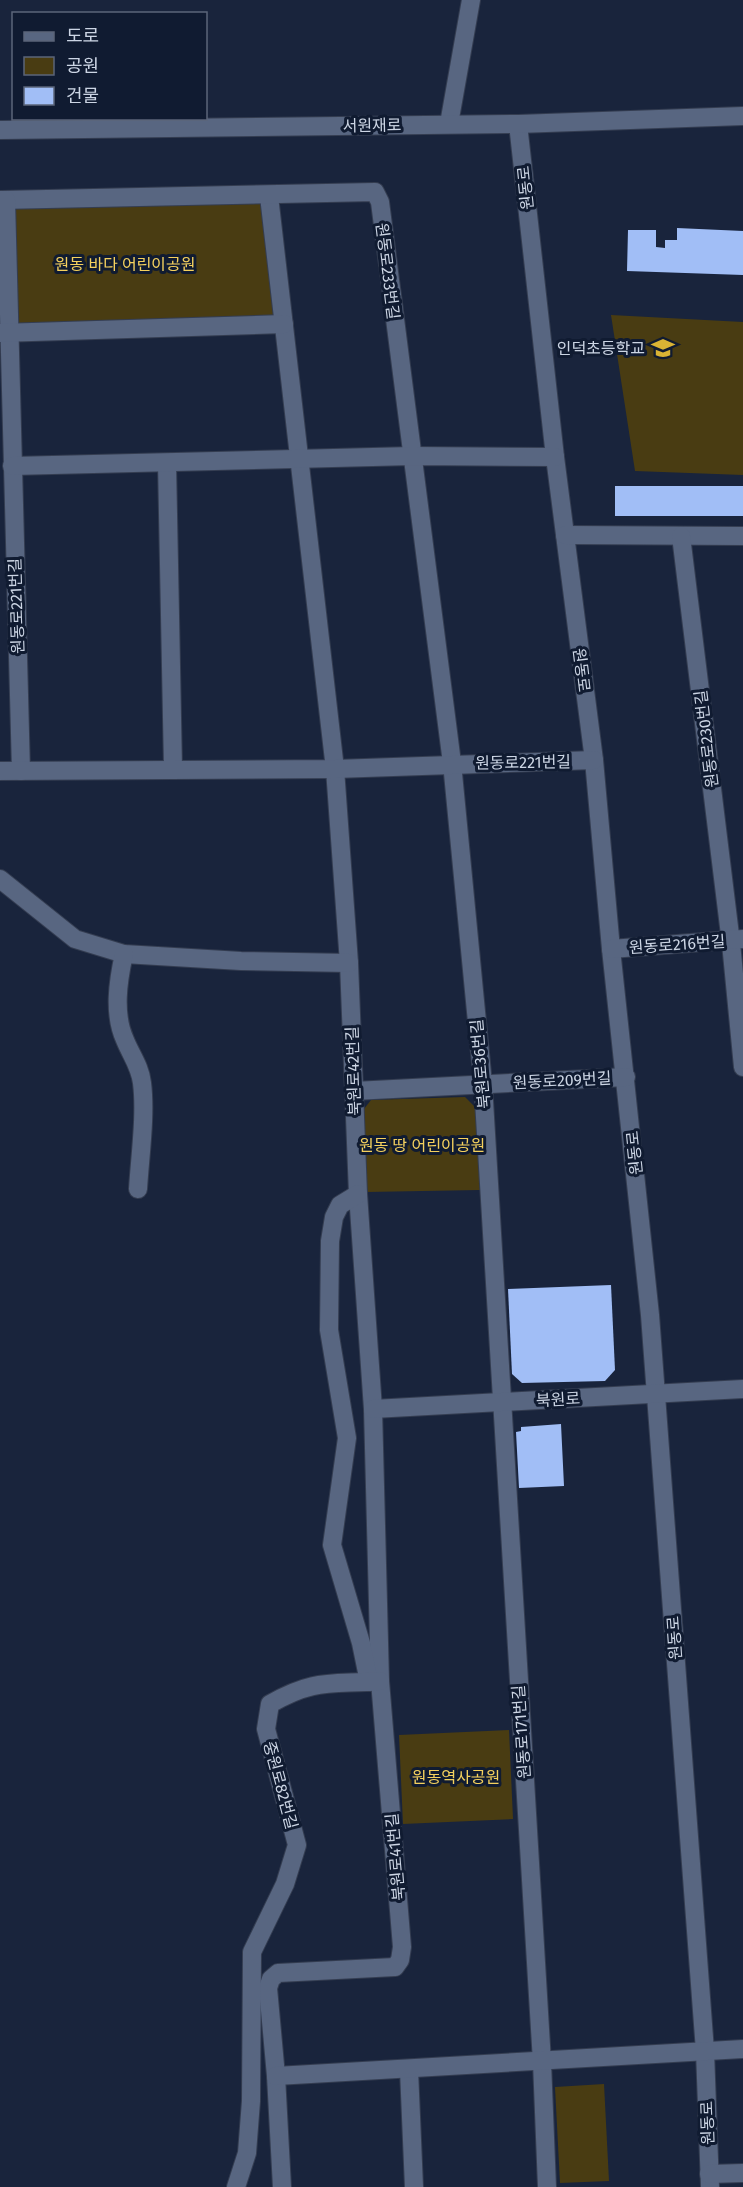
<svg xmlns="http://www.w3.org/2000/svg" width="743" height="2187" viewBox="0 0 743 2187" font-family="'Fira Sans','Noto Sans KR',sans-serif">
  <rect width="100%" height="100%" fill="#19243c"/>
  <g fill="#493c12">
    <path d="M269,196L284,324L9,333L6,200Z"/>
    <path d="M611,315L743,322V475L635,471Z"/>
    <path d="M465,1097L476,1108L480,1190L366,1192L364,1109L371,1100Z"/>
    <path d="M509,1730L513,1819L403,1824L399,1735Z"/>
    <path d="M604,2084L609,2181L560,2183L555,2087Z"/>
  </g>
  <g fill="#a1bef6">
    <path d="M677,228L743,231V275L627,271L628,230H656V247L665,248V240H677Z"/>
    <rect x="615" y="486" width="128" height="30"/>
    <path d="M611,1285L615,1370L605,1381L522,1383L512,1374L508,1289Z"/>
    <path d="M561,1424L564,1486L519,1488L516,1432L521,1431V1427Z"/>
  </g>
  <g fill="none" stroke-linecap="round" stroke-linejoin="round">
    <g stroke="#343d51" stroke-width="20">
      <g id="minor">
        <path d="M449,124L471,0"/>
        <path d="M518,124L555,457L594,760L611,949L650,1315L705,2051L710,2187"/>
        <path d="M0,130L518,124L743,116"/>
        <path d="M269,196L335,769L349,963L358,1194L373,1409L380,1681L402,1947L400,1960L395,1967L278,1973L271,1979L268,1988L276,2076L282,2187"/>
        <path d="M0,200L375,192L380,202L452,763L483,1084L542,2062L547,2187"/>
        <path d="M6,200L21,771"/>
        <path d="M0,333L284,324"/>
        <path d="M167,463L173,768"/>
        <path d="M12,466L412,456L555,457"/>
        <path d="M565,535L743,536"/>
        <path d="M681,536L731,943L743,1067"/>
        <path d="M0,771L335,769L594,760"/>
        <path d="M0,879L75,939L124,954L241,961L349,963"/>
        <path d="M611,949L743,939"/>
        <path d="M124,954C118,981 113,1014 125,1040C131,1055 140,1066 142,1083C146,1115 140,1156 138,1189"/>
        <path d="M354,1091L626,1077"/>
        <path d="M358,1194L340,1205L334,1217L330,1241L329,1330L347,1438L332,1545L361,1643L369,1682"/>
        <path d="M373,1409L743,1389"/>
        <path d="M409,2070L414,2187"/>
        <path d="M276,2076L743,2049"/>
        <path d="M709,2174L743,2173"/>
        <path d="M236,2187L247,2153L251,2101L252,1952L285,1884L297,1845L266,1729L270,1704C315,1678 331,1685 380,1681"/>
      </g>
    </g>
    <use href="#minor" stroke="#586681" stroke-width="18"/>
  </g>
  <defs>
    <g id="school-bare" transform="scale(1.8)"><path d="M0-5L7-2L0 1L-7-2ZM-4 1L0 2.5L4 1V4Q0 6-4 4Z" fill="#d9b334" stroke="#101b31" stroke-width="2.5" paint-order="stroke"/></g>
  </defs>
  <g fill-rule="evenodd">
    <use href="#school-bare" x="663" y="348"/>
  </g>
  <g text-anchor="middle" stroke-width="6" stroke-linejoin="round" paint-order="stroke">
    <g font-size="16" fill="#ccd5e4" stroke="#101b31">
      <text transform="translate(372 125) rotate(-1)" y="6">서원재로</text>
      <text transform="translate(525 188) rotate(-96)" y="6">원동로</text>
      <text transform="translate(388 271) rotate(83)" y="6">원동로233번길</text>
      <text transform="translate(16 606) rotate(-92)" y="6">원동로221번길</text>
      <text transform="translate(582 670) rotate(83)" y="6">원동로</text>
      <text transform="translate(706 739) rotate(-97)" y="6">원동로230번길</text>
      <text transform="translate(523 762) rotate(-1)" y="6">원동로221번길</text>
      <text transform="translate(677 944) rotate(-4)" y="6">원동로216번길</text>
      <text transform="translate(480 1064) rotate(-95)" y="6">북원로36번길</text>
      <text transform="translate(353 1071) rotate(-92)" y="6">북원로42번길</text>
      <text transform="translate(562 1080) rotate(-3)" y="6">원동로209번길</text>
      <text transform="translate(634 1153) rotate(-96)" y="6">원동로</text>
      <text transform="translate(558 1399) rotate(-3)" y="6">북원로</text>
      <text transform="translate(674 1638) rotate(-94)" y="6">원동로</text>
      <text transform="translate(521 1732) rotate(-94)" y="6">원동로171번길</text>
      <text transform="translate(281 1785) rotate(75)" y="6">중원로82번길</text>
      <text transform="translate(395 1857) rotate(-95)" y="6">북원로41번길</text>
      <text transform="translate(707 2123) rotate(-92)" y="6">원동로</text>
    </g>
    <g font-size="16" fill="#f5d15e" stroke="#101b31">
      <text x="125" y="270">원동 바다 어린이공원</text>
      <text x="422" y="1151">원동 땅 어린이공원</text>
      <text x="456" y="1783">원동역사공원</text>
    </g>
    <g font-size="16" fill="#ccd5e4" stroke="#101b31" text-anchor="end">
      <text x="645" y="354">인덕초등학교</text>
    </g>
  </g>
  <rect x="12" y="12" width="195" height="108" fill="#101b31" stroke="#5b6579" stroke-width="1.5"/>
  <rect x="24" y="32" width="30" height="9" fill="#586681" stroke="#5b6579" stroke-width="1.5"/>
  <text x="66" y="42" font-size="18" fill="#ccd5e4">도로</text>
  <rect x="24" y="57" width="30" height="18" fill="#493c12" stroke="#5b6579" stroke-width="1.5"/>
  <text x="66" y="72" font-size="18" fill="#ccd5e4">공원</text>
  <rect x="24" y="87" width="30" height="18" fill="#a1bef6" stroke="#5b6579" stroke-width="1.5"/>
  <text x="66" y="102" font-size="18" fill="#ccd5e4">건물</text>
</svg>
